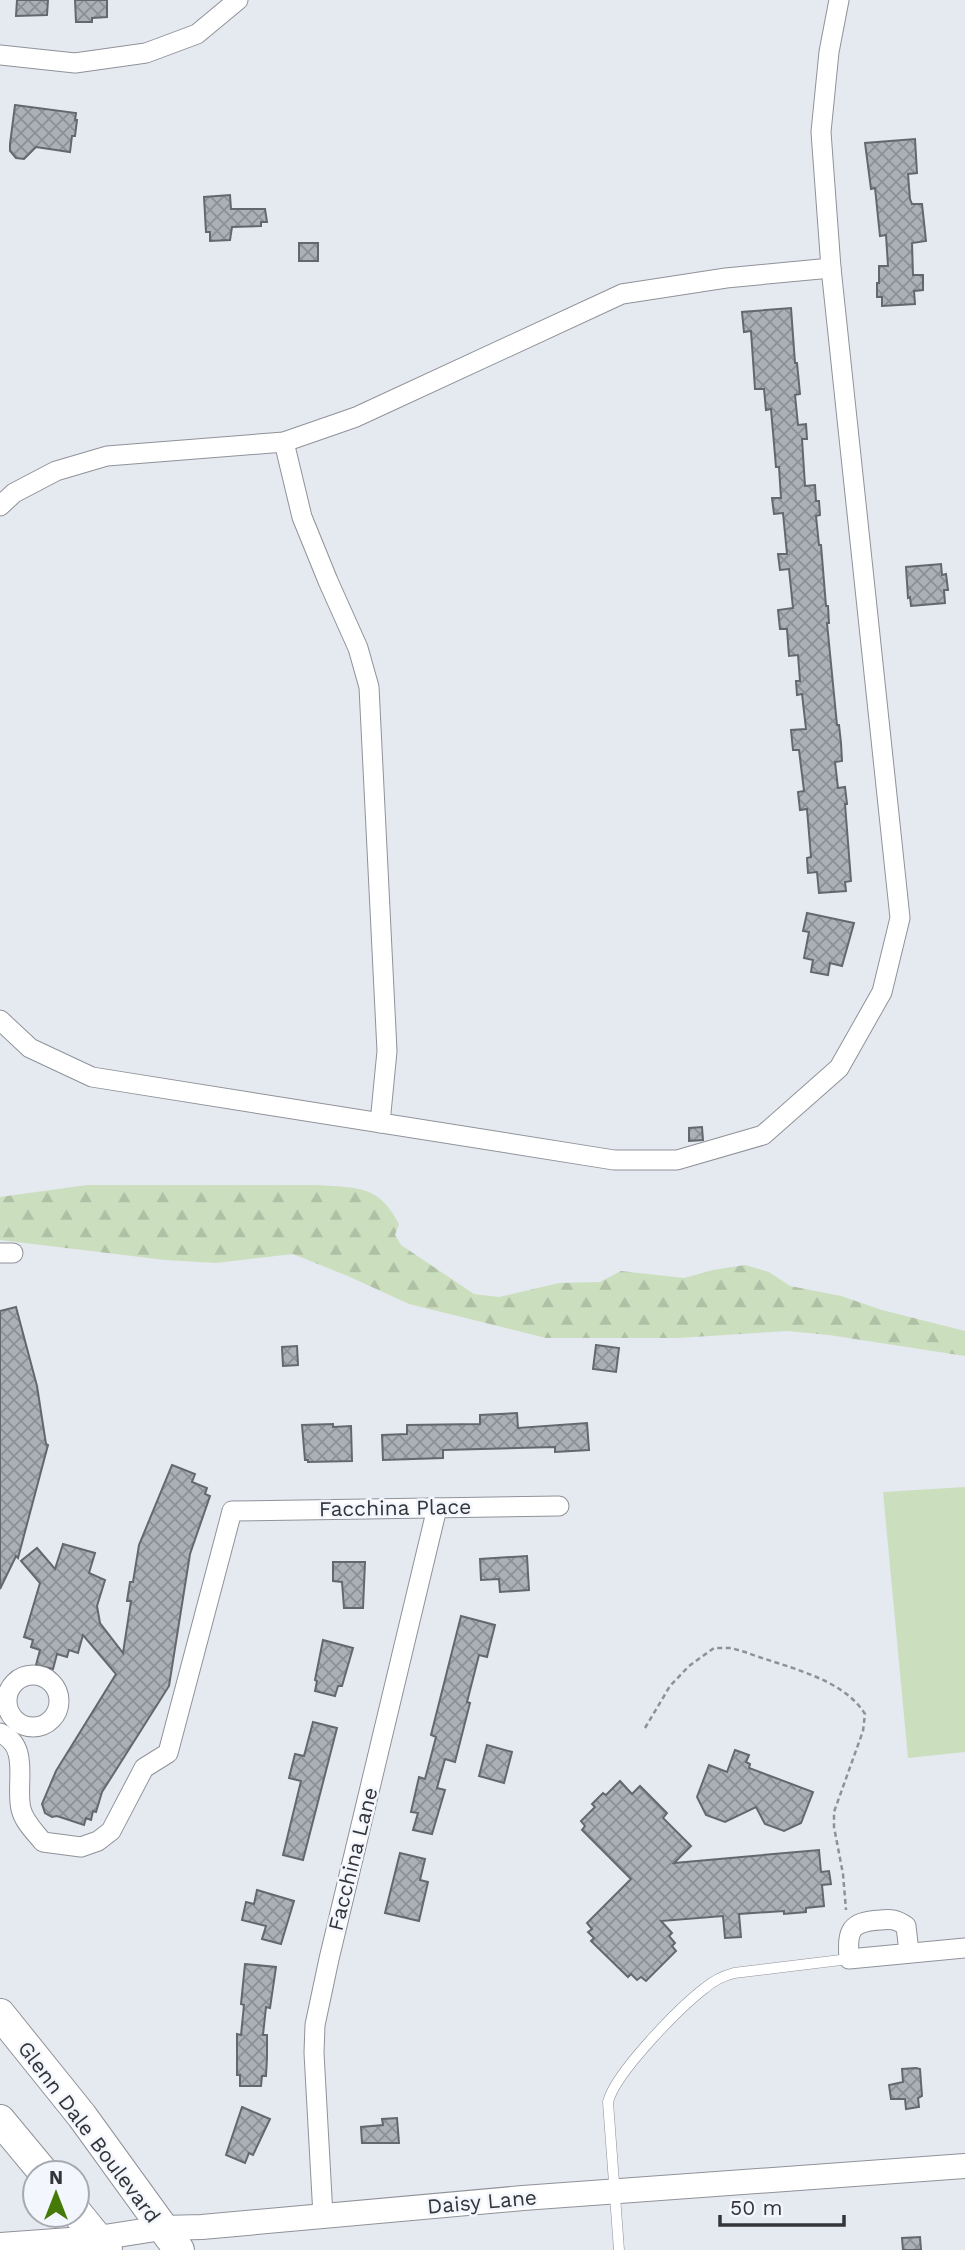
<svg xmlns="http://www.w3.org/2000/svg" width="965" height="2250" viewBox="0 0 965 2250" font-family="'Work Sans',sans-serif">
  <defs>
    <pattern id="forest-firs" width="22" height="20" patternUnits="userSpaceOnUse" patternTransform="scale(1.75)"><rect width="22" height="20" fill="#cbdfbf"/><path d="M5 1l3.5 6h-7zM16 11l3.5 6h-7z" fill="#afc0a5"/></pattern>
    <pattern id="building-cross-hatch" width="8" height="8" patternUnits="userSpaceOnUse" patternTransform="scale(1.75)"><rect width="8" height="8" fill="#abafb6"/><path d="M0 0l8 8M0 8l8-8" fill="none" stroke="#8c8f95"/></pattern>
  </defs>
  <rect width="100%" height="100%" fill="#e5e9f0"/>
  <path fill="url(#forest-firs)" d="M87,1185H318C358,1188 379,1185 399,1224L395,1235L401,1245L474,1294L499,1297L559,1283L600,1282L621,1271L684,1278L713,1270L745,1265L769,1272L790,1286L841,1296L882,1310L965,1331V1356L829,1335L787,1331L678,1338H546L409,1304L350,1277L293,1254L216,1263L165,1260L0,1240V1197Z"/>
  <path fill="#cbdfbf" d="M965,1487V1752L908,1758L883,1492Z"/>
  <g fill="url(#building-cross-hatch)" stroke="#65676e" stroke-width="2">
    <path d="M17,0H48L47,15L16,16Z"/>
    <path d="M75,0H107V17L92,18V22H76Z"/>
    <path d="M15,105L76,113L75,120H77L75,136H72L70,152L36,147L24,159L16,158L10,151V144Z"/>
    <path d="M915,139L917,173L908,174L910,199L912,204H922L926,241L912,243L913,275H923V290L914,291L915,304L882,306V297H877V283H879V266H888L886,235L880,236L875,188L871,189L865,143Z"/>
    <path d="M230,195L231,209H265L267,222H261V226L232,227L230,240L210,241V232H206L204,197Z"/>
    <rect x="299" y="243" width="19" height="18"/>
    <path d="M791,308L795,363H797L800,394L795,395L798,425L806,424L807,439H802L805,486L815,485L816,501H819L820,515L816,516L819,545H821L826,606H828L829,623H827L837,725H839L841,743L842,761L835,762L838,788L845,787L847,804H845L851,881L845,882L846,891L819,893L817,872L808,873L807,858L811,857L807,809L800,810L798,792L804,791L799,750H793L791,730L806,729L802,694L797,695L796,681H800L798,655L789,656L787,629H780L778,610L793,608L789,569L780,570L778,554H787L783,513L774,514L772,498H781L779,467H776L771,409L766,410L764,389H755L751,331L744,332L742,312Z"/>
    <path d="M941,564L942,575L946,574L948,590H944L945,603L911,606L910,597L908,598L906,567Z"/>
    <path d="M807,913L854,923L842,966L830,963L828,975L811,972L813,960L804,958L809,932L803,931Z"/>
    <path d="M702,1127L703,1140L689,1141V1128Z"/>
    <path d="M16,1307L37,1386L46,1444L48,1445L18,1558L16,1556L0,1589V1311Z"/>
    <path d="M596,1345L619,1348L616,1372L593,1369Z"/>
    <path d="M297,1346L298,1365L283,1366L282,1347Z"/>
    <path d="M517,1413L518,1428L587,1423L589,1450L555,1452V1447L443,1450V1458L383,1460L382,1435L407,1434V1425L480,1424V1415Z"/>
    <path d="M333,1424V1427L351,1426L352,1461L308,1462V1460H305L302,1425Z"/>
    <path d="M172,1465L195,1474L192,1482L207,1488L205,1494L210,1496L190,1554L169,1686L102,1792L96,1812L93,1811L91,1820L86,1818L84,1825L57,1816L52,1817L45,1813L42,1804L56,1771L116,1674L83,1635L78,1653L69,1650L67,1657L57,1654L53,1669L36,1665L40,1650L31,1647L33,1640L24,1637L40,1583L21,1561L37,1548L55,1569L63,1544L95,1553L89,1573L105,1580L97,1606L100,1623L123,1653L131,1601H127L130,1582H133L139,1545Z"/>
    <path d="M527,1556L529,1590L500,1592L499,1579L481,1580L480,1559Z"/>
    <path d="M333,1562H365L363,1608H344L342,1582L333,1581Z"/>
    <path d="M461,1616L495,1625L487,1657L479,1655L467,1702L470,1703L455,1762L445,1759L437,1788L445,1790L432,1834L413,1830L418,1813L411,1812L419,1777L425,1779L436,1737L431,1735Z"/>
    <path d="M323,1640L353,1648L342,1686H338L335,1696L315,1691L317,1681L315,1680Z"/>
    <path d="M313,1722L337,1728L303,1860L283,1855L301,1781L289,1778L295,1754L304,1756Z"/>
    <path d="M487,1745L512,1752L504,1783L479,1776Z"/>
    <path d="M735,1750L749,1755L746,1762L750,1764L749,1768L813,1792L801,1823L784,1831L765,1824L756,1807L725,1822L706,1815L697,1797L709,1765L727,1772Z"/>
    <path d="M620,1781L632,1794L640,1786L667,1813L663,1818L691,1846L674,1863L819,1850L821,1872L829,1871L831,1884L822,1885L824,1906L806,1908V1912L784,1914V1911L739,1914L741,1937L725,1938L723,1916L661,1921L672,1933L669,1936L675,1943L672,1946L676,1951L646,1981L641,1977L637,1980L631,1974L628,1977L591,1941L594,1938L588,1932L592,1929L587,1923L631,1879L582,1830L585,1826L581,1821L595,1807L592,1804L603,1793L606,1795Z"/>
    <path d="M400,1853L425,1859L420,1880L428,1882L419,1921L385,1913Z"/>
    <path d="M257,1890L294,1901L281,1944L262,1939L266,1926L242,1920L246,1902L254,1904Z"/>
    <path d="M245,1964L276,1967L270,2008L266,2007L263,2035H267V2058L266,2076H262L261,2086H240V2075H237V2034L241,2035L244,2005L241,2004Z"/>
    <path d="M916,2068L920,2069L922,2096L918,2098L919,2107L906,2109L905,2099H891L889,2085L903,2082L902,2069Z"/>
    <path d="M242,2107L270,2119L253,2155L249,2153L245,2163L226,2155Z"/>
    <path d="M397,2118L399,2143H362L361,2127L383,2125L382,2119Z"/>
    <path d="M920,2237L921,2250H903L902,2238Z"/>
  </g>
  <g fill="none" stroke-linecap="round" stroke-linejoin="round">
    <g stroke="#8f9299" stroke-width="11">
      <path id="service" d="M619,2250L608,2102C615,2073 680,2007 705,1988C714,1980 723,1976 734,1973L849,1959"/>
    </g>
    <g stroke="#8f9299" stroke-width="21">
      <g id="minor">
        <path d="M0,55L75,63L146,53L197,34L238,0"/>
        <path d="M284,442L302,517L328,581L358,648L369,687L387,1051L380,1123"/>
        <path d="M0,506L14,493L56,471L107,456L284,442L356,417L622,294L726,278L831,268"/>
        <path d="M0,1020L30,1048L92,1077L614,1160H677L763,1135L839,1068L882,992L900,918L831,268L821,132L829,52L839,0"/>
        <path d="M0,1253H13"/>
        <circle cx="33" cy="1701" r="26"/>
        <path d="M0,1733C31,1746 15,1784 21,1809C24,1822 35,1832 43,1842L81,1847L98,1841L111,1831L144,1768L168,1753L232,1511L559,1506"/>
        <path d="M909,1952L906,1926C896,1919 891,1919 880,1920C850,1922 847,1930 849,1959L965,1948"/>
        <path d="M323,2216L314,2053L315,2025L329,1959L437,1508"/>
      </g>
    </g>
    <g stroke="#8f9299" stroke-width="26">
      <path id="tertiary" d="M0,2245L98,2238L162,2228L202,2227L523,2198L965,2166"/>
    </g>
    <g stroke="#8f9299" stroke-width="32">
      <g id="primary">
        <path d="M0,2014L82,2116L179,2250"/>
        <path d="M0,2120L44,2173"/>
        <path d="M77,2213L107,2250"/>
      </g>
    </g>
    <path stroke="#8e9197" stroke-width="2.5" stroke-dasharray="5 3.5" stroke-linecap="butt" d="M645,1728L670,1686L689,1666L714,1648H731L745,1652C784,1667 842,1677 865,1714L863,1731L834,1812V1827L843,1874L846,1910"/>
    <use href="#service" stroke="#fff" stroke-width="10"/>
    <use href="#minor" stroke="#fff" stroke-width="19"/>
    <use href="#tertiary" stroke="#fff" stroke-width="24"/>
    <use href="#primary" stroke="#fff" stroke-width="30"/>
  </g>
  <g text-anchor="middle" stroke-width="5" stroke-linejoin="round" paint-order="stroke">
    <g font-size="21" fill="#333538" stroke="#f3f6fd">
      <text transform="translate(395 1508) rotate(-1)" y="7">Facchina Place</text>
      <text transform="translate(353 1859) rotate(-76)" y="7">Facchina Lane</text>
      <text transform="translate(89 2132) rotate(53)" y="7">Glenn Dale Boulevard</text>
      <text transform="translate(482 2202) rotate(-5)" y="7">Daisy Lane</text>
    </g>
  </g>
  <g transform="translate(56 2194)"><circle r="33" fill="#f3f6fd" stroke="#a6a9ae" stroke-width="2"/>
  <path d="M0-5L12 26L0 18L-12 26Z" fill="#467a08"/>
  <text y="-10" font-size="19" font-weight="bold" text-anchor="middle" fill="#333538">N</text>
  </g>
  <path d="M720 2215v10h124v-10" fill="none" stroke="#333538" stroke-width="3.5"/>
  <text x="730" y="2215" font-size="21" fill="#333538" stroke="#f3f6fd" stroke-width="5" paint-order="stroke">50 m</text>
</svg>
